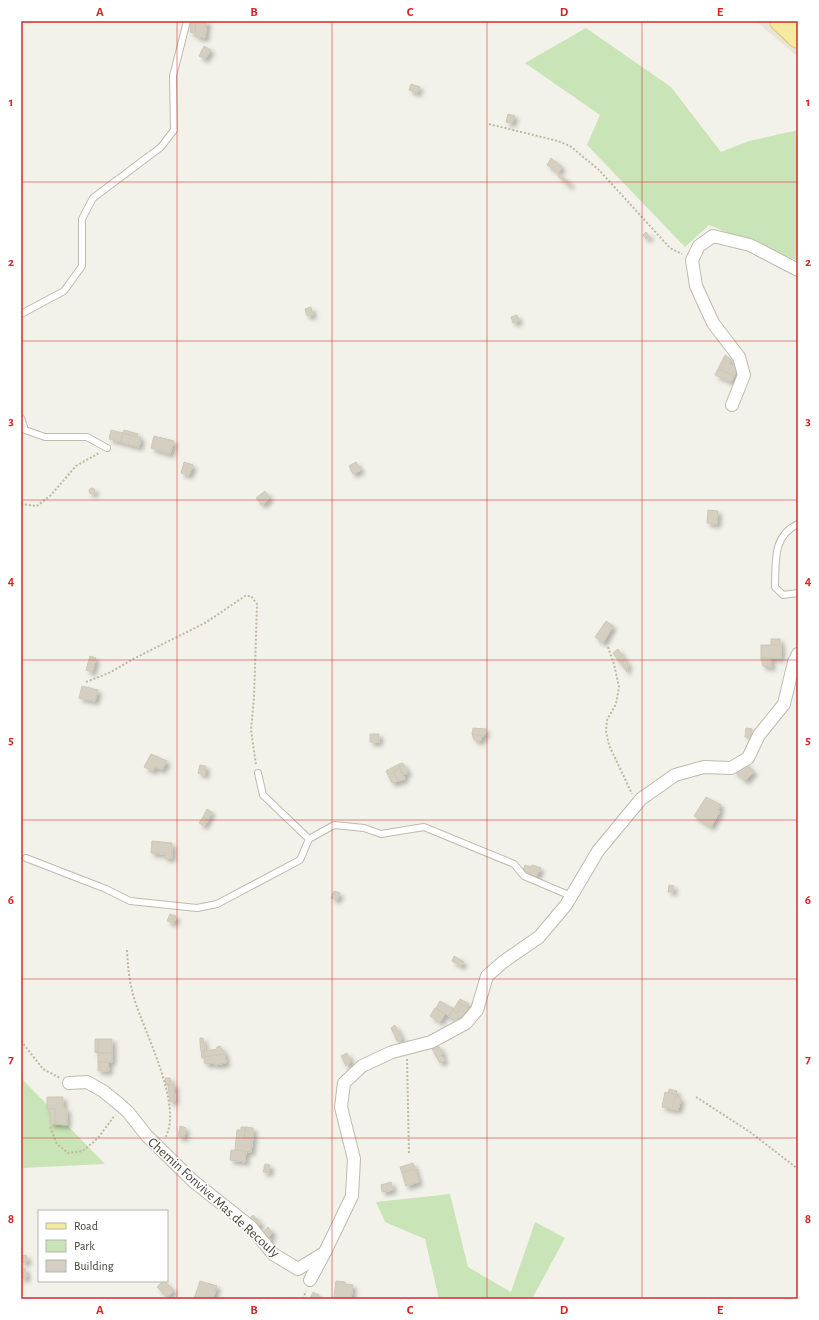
<svg xmlns="http://www.w3.org/2000/svg" width="819" height="1320" viewBox="0 0 819 1320" font-family="'Alegreya Sans',sans-serif">
  <defs>
    <filter id="shadow"><feDropShadow dx="3.5" dy="3.5" stdDeviation="2" flood-color="#0004"/></filter>
  </defs>
  <rect width="100%" height="100%" fill="#f3f2ea"/>
  <path fill="#e7e4d8" d="M756,21H798V57Z"/>
  <g fill="#c9e4b6">
    <path d="M586,28L671,87L721,152L749,141L798,130V261L709,225L685,247L587,145L600,115L525,63Z"/>
    <path d="M21,1078L105,1164L21,1168Z"/>
    <path d="M450,1194L468,1267L511,1292L535,1222L565,1238L532,1299H439L425,1239L385,1222L376,1202Z"/>
  </g>
  <g fill="#d4cfc0" stroke="#cec8b4" filter="url(#shadow)">
    <path d="M191,21H196L195,33L190,32Z"/>
    <path d="M196,21H207L205,38L195,36Z"/>
    <path d="M204,46L211,50L205,59L199,56Z"/>
    <path d="M411,84L420,87L417,93L409,90Z"/>
    <path d="M508,114L515,116L512,123L506,122Z"/>
    <path d="M551,158L562,167L558,173L547,165Z"/>
    <path d="M559,174L571,184L569,186L558,176Z"/>
    <path d="M646,232L650,237L646,239L643,235Z"/>
    <path d="M311,307L313,315L307,316L305,309Z"/>
    <path d="M517,315L519,321L513,323L511,317Z"/>
    <path d="M725,355L731,359L729,364L738,368L734,376L718,369Z"/>
    <path d="M718,369L734,376L731,382L715,375Z"/>
    <path d="M111,430L123,433L121,442L109,439Z"/>
    <path d="M124,430L138,434L137,437L123,433Z"/>
    <path d="M123,433L141,438L139,447L121,442Z"/>
    <path d="M154,436L174,441L170,454L151,448Z"/>
    <path d="M184,462L193,465L189,475L181,473Z"/>
    <path d="M356,462L361,470L353,474L349,466Z"/>
    <circle cx="92" cy="491" r="3"/>
    <path d="M265,491L270,498L262,505L256,498Z"/>
    <path d="M708,510L718,511L717,524L707,523Z"/>
    <path d="M606,621L613,626L603,643L595,637Z"/>
    <rect x="771" y="639" width="9" height="6"/>
    <rect x="761" y="645" width="20" height="13"/>
    <path d="M618,649L625,660L620,663L613,653Z"/>
    <path d="M90,656L96,658L92,672L86,670Z"/>
    <path d="M761,658H770L772,667L763,666Z"/>
    <path d="M625,660L628,664L627,672L621,663Z"/>
    <path d="M82,686L98,690L95,701L79,698Z"/>
    <path d="M473,728L486,729L484,736L472,734Z"/>
    <path d="M746,728L752,729L751,738L745,737Z"/>
    <rect x="370" y="734" width="9" height="8"/>
    <path d="M472,734L482,736L481,741L474,740Z"/>
    <path d="M151,754L167,761L162,770L155,767L153,771L144,767Z"/>
    <path d="M744,762L749,767L745,771L750,776L745,781L733,770Z"/>
    <path d="M403,763L408,773L403,775L399,764Z"/>
    <path d="M399,764L400,768L393,772L398,781L392,783L386,771Z"/>
    <path d="M200,765L206,766L205,775L198,773Z"/>
    <path d="M749,767L754,772L750,776L745,771Z"/>
    <path d="M400,768L405,779L398,781L393,772Z"/>
    <path d="M706,797L721,805L718,810L720,811L711,827L694,816Z"/>
    <path d="M207,809L212,812L208,819L203,817Z"/>
    <path d="M203,817L208,819L204,826L199,823Z"/>
    <path d="M152,841L172,843V858H164L165,854L151,853Z"/>
    <path d="M525,865L531,867L532,865L541,868L536,877L523,870Z"/>
    <path d="M669,885L674,886L673,892H668Z"/>
    <path d="M334,891L340,893L337,900L331,898Z"/>
    <path d="M170,914L176,916L174,923L167,921Z"/>
    <path d="M454,956L464,962L461,966L452,961Z"/>
    <path d="M460,999L469,1004L468,1008L458,1002Z"/>
    <path d="M440,1001L454,1009L449,1016L436,1008Z"/>
    <path d="M458,1002L462,1005L457,1013L453,1010Z"/>
    <path d="M462,1005L468,1008L464,1016L455,1020L449,1016L453,1010L457,1013Z"/>
    <path d="M435,1008L445,1014L440,1022L430,1016Z"/>
    <path d="M395,1025L402,1039L397,1041L391,1028Z"/>
    <path d="M200,1038H203L204,1042L200,1043Z"/>
    <path d="M95,1039H99L98,1053L95,1052Z"/>
    <path d="M99,1039H112V1053H98Z"/>
    <path d="M204,1042L205,1050L203,1051L204,1058H202L200,1043Z"/>
    <path d="M438,1045L443,1054L441,1055L445,1060L440,1063L432,1049Z"/>
    <path d="M220,1046L225,1054L204,1057L203,1051L217,1049V1047Z"/>
    <rect x="98" y="1053" width="14" height="9"/>
    <path d="M347,1053L351,1062L346,1066L341,1056Z"/>
    <path d="M225,1054L226,1063L215,1065V1063L205,1064L204,1057Z"/>
    <path d="M98,1062H108L109,1071H98Z"/>
    <path d="M165,1078H170L171,1085H166Z"/>
    <path d="M174,1084L175,1101L170,1102L168,1085Z"/>
    <path d="M669,1089L677,1091L676,1095L668,1093Z"/>
    <path d="M665,1092L676,1095L672,1109L662,1107Z"/>
    <path d="M47,1097H63V1108L67,1109V1125L55,1124V1109H47Z"/>
    <path d="M675,1097L681,1098L678,1110L672,1109Z"/>
    <rect x="50" y="1109" width="5" height="15"/>
    <path d="M180,1126L186,1128L184,1138L178,1136Z"/>
    <path d="M241,1127H245L244,1138H253L251,1152L235,1150L237,1130H241Z"/>
    <path d="M245,1127L253,1128V1138H244Z"/>
    <path d="M231,1150L246,1151L245,1162L230,1160Z"/>
    <path d="M413,1163L415,1169L402,1173L400,1167Z"/>
    <path d="M265,1164L270,1165L269,1173L263,1172Z"/>
    <path d="M415,1169L419,1182L406,1186L402,1173Z"/>
    <path d="M391,1182L393,1190L382,1192L381,1185Z"/>
    <path d="M253,1215L261,1224L256,1229L248,1220Z"/>
    <path d="M268,1227L273,1233L269,1237L272,1240L270,1242L261,1234Z"/>
    <path d="M26,1255L28,1261L22,1263L21,1256Z"/>
    <path d="M25,1268L27,1277L21,1279V1269Z"/>
    <path d="M163,1281H164L174,1291L167,1297L157,1287Z"/>
    <path d="M200,1281L217,1286L213,1299H194Z"/>
    <path d="M336,1281L345,1282V1284L353,1285L351,1299L334,1297Z"/>
    <path d="M313,1292L319,1295L317,1299H310Z"/>
  </g>
  <g fill="none" stroke-linecap="round" stroke-linejoin="round">
    <g stroke="#bebaad" stroke-width="8">
      <g id="lane">
        <path d="M21,314L64,291L82,266V219L93,198L161,147L174,130L173,76L187,21"/>
        <path d="M21,418L25,430L45,437H87L107,448"/>
        <path d="M798,524C772,536 776,562 775,587L783,595L798,593"/>
        <path d="M258,773L263,795L309,839"/>
        <path d="M26,858L106,889L130,901L197,908L217,904L300,860L309,839L334,825L364,828L381,834L424,827L514,864L524,876L571,896"/>
      </g>
    </g>
    <g stroke="#bebaad" stroke-width="14">
      <g id="street">
        <path d="M732,405L744,375L739,357L713,323L696,286L692,260L699,246L713,236L750,245L798,270"/>
        <path d="M69,1083L87,1082L103,1091L119,1104L128,1112L147,1136L193,1181L251,1227L273,1254L298,1269L324,1253"/>
        <path d="M310,1280L325,1252L352,1196L354,1159L341,1107L344,1083L362,1066L392,1052L431,1042L466,1023L477,1010L487,976L503,962L539,937L566,905L598,851L641,799L675,775L704,767L731,768L748,758L759,735L784,704L794,662L798,654"/>
      </g>
    </g>
    <g stroke="#dac971" stroke-width="22">
      <path id="primary" d="M780,21L798,38"/>
    </g>
    <g stroke="#bfb89f" stroke-width="2" stroke-dasharray="2 2" stroke-linecap="butt">
      <path d="M489,124L558,141L570,146L599,170L670,248L682,254"/>
      <path d="M21,504L37,506L51,495L76,466L99,453"/>
      <path d="M608,647L614,664L619,687L616,704L607,720L606,731L609,745L632,794"/>
      <path d="M86,682L111,672L135,658L205,623L245,596H251L257,604L254,698L251,730L256,765"/>
      <path d="M127,950C128,967 129,981 134,998C144,1032 184,1106 165,1138"/>
      <path d="M21,1041L43,1069L60,1078"/>
      <path d="M407,1059L409,1154"/>
      <path d="M696,1097L750,1132L798,1169"/>
      <path d="M50,1127L57,1144L68,1153L83,1151L98,1138L115,1115"/>
      <path d="M303,1299L306,1291"/>
    </g>
    <use href="#lane" stroke="#fff" stroke-width="6"/>
    <use href="#street" stroke="#fff" stroke-width="12"/>
    <use href="#primary" stroke="#f6e9a0" stroke-width="20"/>
  </g>
  <path fill="none" stroke="#d62828" stroke-width="1" stroke-opacity="0.55" d="M177,21V1299M332,21V1299M487,21V1299M642,21V1299M21,182H798M21,341H798M21,500H798M21,660H798M21,820H798M21,979H798M21,1138H798"/>
  <g text-anchor="middle" stroke-width="3" stroke-linejoin="round" paint-order="stroke">
    <g font-size="14" fill="#474338" stroke="#fff">
      <text transform="translate(214 1197) rotate(42)" y="5">Chemin Fonvive Mas de Recouly</text>
    </g>
  </g>
  <rect width="819" height="1320" fill="none" stroke="#ffffff" stroke-width="44"/>
  <rect x="38" y="1210" width="130" height="72" fill="#ffffff" stroke="#b5b4af"/>
  <rect x="46" y="1223" width="20" height="6" fill="#f6e9a0" stroke="#b5b4af"/>
  <text x="74" y="1230" font-size="12" fill="#474338">Road</text>
  <rect x="46" y="1240" width="20" height="12" fill="#c9e4b6" stroke="#b5b4af"/>
  <text x="74" y="1250" font-size="12" fill="#474338">Park</text>
  <rect x="46" y="1260" width="20" height="12" fill="#d4cfc0" stroke="#b5b4af"/>
  <text x="74" y="1270" font-size="12" fill="#474338">Building</text>
  <rect x="22" y="22" width="775" height="1276" fill="none" stroke="#d62828" stroke-width="1.5"/>
  <g font-size="13" text-anchor="middle" font-weight="bold" fill="#d62828">
    <text x="100" y="16">A</text>
    <text x="254" y="16">B</text>
    <text x="410" y="16">C</text>
    <text x="564" y="16">D</text>
    <text x="720" y="16">E</text>
    <text x="11" y="106">1</text>
    <text x="808" y="106">1</text>
    <text x="11" y="266">2</text>
    <text x="808" y="266">2</text>
    <text x="11" y="425">3</text>
    <text x="808" y="425">3</text>
    <text x="11" y="585">4</text>
    <text x="808" y="585">4</text>
    <text x="11" y="744">5</text>
    <text x="808" y="744">5</text>
    <text x="11" y="904">6</text>
    <text x="808" y="904">6</text>
    <text x="11" y="1063">7</text>
    <text x="808" y="1063">7</text>
    <text x="11" y="1223">8</text>
    <text x="808" y="1223">8</text>
    <text x="100" y="1314">A</text>
    <text x="254" y="1314">B</text>
    <text x="410" y="1314">C</text>
    <text x="564" y="1314">D</text>
    <text x="720" y="1314">E</text>
  </g>
</svg>
